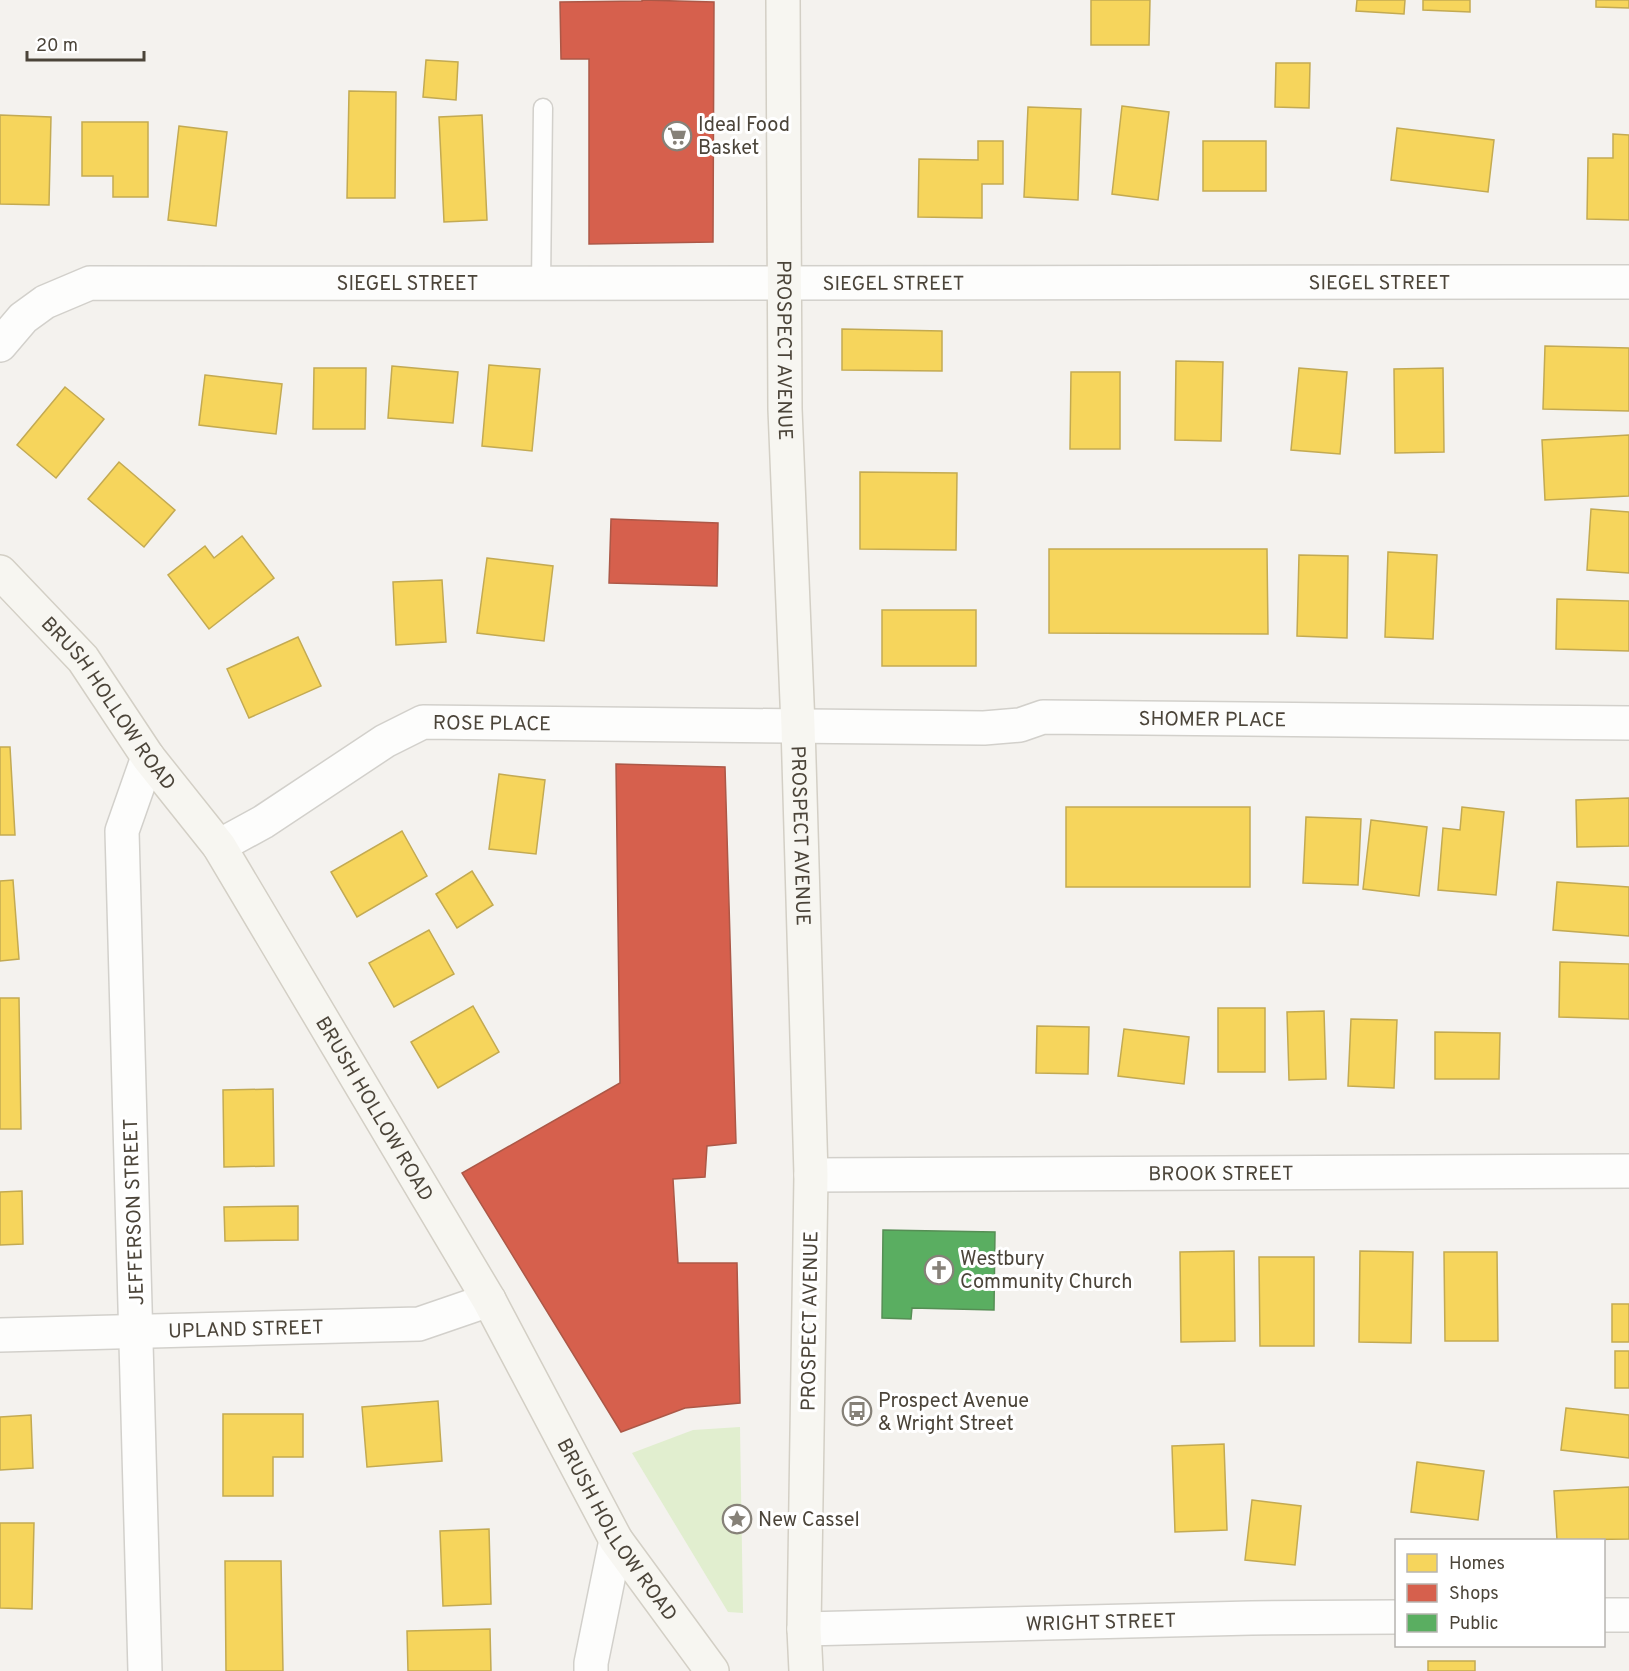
<svg xmlns="http://www.w3.org/2000/svg" width="1629" height="1671" viewBox="0 0 1629 1671" font-family="Overpass,sans-serif">
  <rect width="100%" height="100%" fill="#f4f2ee"/>
  <path fill="#e1eecf" d="M740,1427L743,1613L728,1612L632,1453L693,1430Z"/>
  <g fill="#f6d55c" stroke="#c3aa52" stroke-width="1.5">
    <path d="M1091,0H1150L1149,45H1091Z"/>
    <path d="M1357,0H1405L1404,14L1356,11Z"/>
    <path d="M1423,0H1470V12L1423,10Z"/>
    <path d="M1596,0H1629V8L1596,7Z"/>
    <path d="M426,60L458,62L456,100L423,97Z"/>
    <path d="M1276,63H1310L1309,108L1275,107Z"/>
    <path d="M349,91L396,92L395,198H347Z"/>
    <path d="M1122,106L1169,112L1158,200L1112,194Z"/>
    <path d="M1028,107L1081,109L1078,200L1024,197Z"/>
    <path d="M0,115L51,117L49,205L0,204Z"/>
    <path d="M482,115L487,220L444,222L439,117Z"/>
    <path d="M82,122H148V197H113V176H82Z"/>
    <path d="M179,126L227,132L216,226L168,220Z"/>
    <path d="M1397,128L1494,140L1488,192L1391,180Z"/>
    <path d="M1613,134L1629,135V220L1587,219L1588,158H1613Z"/>
    <path d="M978,141H1003V184H982V218L918,217L919,159L978,160Z"/>
    <rect x="1203" y="141" width="63" height="50"/>
    <path d="M842,329L942,331V371L842,370Z"/>
    <path d="M1545,346L1629,348V411L1543,409Z"/>
    <path d="M1176,361L1223,362L1221,441L1175,440Z"/>
    <path d="M489,365L540,369L532,451L482,446Z"/>
    <path d="M392,366L458,372L453,423L388,418Z"/>
    <path d="M314,368H366L365,429H313Z"/>
    <path d="M1299,368L1347,372L1340,454L1291,450Z"/>
    <path d="M1443,368L1444,452L1395,453L1394,369Z"/>
    <path d="M1071,372H1120V449H1070Z"/>
    <path d="M205,375L282,384L276,434L199,425Z"/>
    <path d="M65,387L104,419L56,478L17,445Z"/>
    <path d="M1629,435V496L1545,500L1542,440Z"/>
    <path d="M119,462L175,510L144,547L88,499Z"/>
    <path d="M860,472L957,473L956,550L860,549Z"/>
    <path d="M1591,509L1629,512V573L1587,570Z"/>
    <path d="M242,536L274,578L209,629L168,575L205,546L214,558Z"/>
    <path d="M1049,549H1267L1268,634L1049,633Z"/>
    <path d="M1388,552L1437,555L1433,639L1385,637Z"/>
    <path d="M1299,555L1348,556L1347,638L1297,636Z"/>
    <path d="M487,558L553,566L544,641L477,633Z"/>
    <path d="M442,580L446,642L396,645L393,582Z"/>
    <path d="M1557,599L1629,601V651L1556,649Z"/>
    <rect x="882" y="610" width="94" height="56"/>
    <path d="M298,637L321,686L249,718L227,669Z"/>
    <path d="M0,747H10L15,835H0Z"/>
    <path d="M499,774L545,780L536,854L489,849Z"/>
    <path d="M1629,798V846L1577,847L1576,800Z"/>
    <rect x="1066" y="807" width="184" height="80"/>
    <path d="M1462,807L1504,812L1496,895L1438,890L1443,828L1460,830Z"/>
    <path d="M1306,817L1361,819L1358,885L1303,883Z"/>
    <path d="M1371,820L1427,827L1419,896L1363,889Z"/>
    <path d="M402,831L427,876L357,917L331,872Z"/>
    <path d="M472,871L493,905L457,928L436,894Z"/>
    <path d="M13,880L19,959L0,961V881Z"/>
    <path d="M1557,882L1629,887V936L1553,930Z"/>
    <path d="M429,930L454,974L394,1007L369,963Z"/>
    <path d="M1560,962L1629,964V1019L1559,1017Z"/>
    <path d="M0,998H19L21,1129H0Z"/>
    <path d="M473,1006L499,1052L438,1088L411,1042Z"/>
    <rect x="1218" y="1008" width="47" height="64"/>
    <path d="M1324,1011L1326,1079L1289,1080L1287,1012Z"/>
    <path d="M1351,1019L1397,1020L1394,1088L1348,1086Z"/>
    <path d="M1037,1026L1089,1027L1088,1074L1036,1073Z"/>
    <path d="M1124,1029L1189,1037L1184,1084L1118,1076Z"/>
    <path d="M1435,1032L1500,1033L1499,1079H1435Z"/>
    <path d="M273,1089L274,1166L224,1167L223,1090Z"/>
    <path d="M22,1191L23,1244L0,1245V1192Z"/>
    <path d="M298,1206V1240L225,1241L224,1207Z"/>
    <path d="M1234,1251L1235,1341L1181,1342L1180,1252Z"/>
    <path d="M1360,1251L1413,1252L1411,1343L1359,1342Z"/>
    <path d="M1444,1252H1497L1498,1341H1445Z"/>
    <path d="M1259,1257H1314V1346H1260Z"/>
    <rect x="1612" y="1304" width="17" height="38"/>
    <rect x="1615" y="1351" width="14" height="37"/>
    <path d="M438,1401L442,1461L367,1467L362,1407Z"/>
    <path d="M1566,1408L1629,1415V1458L1561,1450Z"/>
    <path d="M223,1414H303V1457H273V1496H223Z"/>
    <path d="M31,1415L33,1468L0,1470V1417Z"/>
    <path d="M1224,1444L1227,1530L1175,1532L1172,1446Z"/>
    <path d="M1417,1462L1484,1471L1478,1520L1411,1512Z"/>
    <path d="M1629,1487V1539L1557,1540L1554,1491Z"/>
    <path d="M1252,1500L1301,1506L1295,1565L1245,1560Z"/>
    <path d="M0,1523H34L32,1609L0,1608Z"/>
    <path d="M489,1529L491,1604L443,1606L440,1531Z"/>
    <path d="M225,1561H281L283,1671H226Z"/>
    <path d="M490,1629L491,1671H408L407,1631Z"/>
    <rect x="1428" y="1661" width="47" height="10"/>
  </g>
  <g fill="#d6604d" stroke="#ac5847" stroke-width="1.5">
    <path d="M642,0L714,2L713,242L589,244V59H561L560,2L642,1Z"/>
    <path d="M611,519L718,523L717,586L609,583Z"/>
    <path d="M616,764L725,767L736,1143L707,1146L705,1177L673,1179L678,1263H737L740,1403L685,1408L621,1432L462,1173L620,1083Z"/>
  </g>
  <path fill="#5aae61" stroke="#568e55" stroke-width="1.5" d="M883,1230L995,1232L994,1310L912,1308L911,1319L882,1318Z"/>
  <g fill="none" stroke-linecap="round" stroke-linejoin="round">
    <g stroke="#d2d0cb" stroke-width="21">
      <path id="lane" d="M541,284L543,108"/>
    </g>
    <g stroke="#d2d0cb" stroke-width="36">
      <g id="street">
        <path id="s1" d="M0,345L23,318L45,302L90,283C603,284 1116,282 1629,282"/>
        <path id="s2" d="M219,846L263,822L385,741L423,722L984,728L1020,725L1043,717L1629,723"/>
        <path id="s3" d="M811,1175L1629,1171"/>
        <path id="s4" d="M0,1335L419,1324L489,1300"/>
        <path d="M1604,1615H1629"/>
        <path id="s5" d="M804,1629L1251,1618L1396,1617"/>
        <path d="M145,1671L122,831L148,757"/>
        <path d="M591,1671V1663L616,1540"/>
      </g>
    </g>
    <g stroke="#d3cfc5" stroke-width="36">
      <g id="secondary">
        <path id="s6" d="M783,0L785,409L798,726L811,1175L804,1629L806,1671"/>
        <path id="s7" d="M0,572L83,659L148,757L219,846L489,1300L616,1540L712,1671"/>
      </g>
    </g>
    <use href="#lane" stroke="#fdfdfc" stroke-width="18"/>
    <use href="#street" stroke="#fdfdfc" stroke-width="33"/>
    <use href="#secondary" stroke="#f7f6f1" stroke-width="33"/>
  </g>
  <defs>
    <g id="supermarket-ring" transform="scale(1.5)"><circle r="9.5" fill="#fff" stroke="#868178" stroke-width="1.5"/><path d="M-6-5.5h2.5l.6 2H6L4.5 2H-2.5L-4.4-4H-6ZM-1.5 3.2a1.3 1.3 0 1 0 .1 0ZM3 3.2a1.3 1.3 0 1 0 .1 0Z" fill="#868178"/></g>
    <g id="church-ring" transform="scale(1.5)"><circle r="9.5" fill="#fff" stroke="#868178" stroke-width="1.5"/><path d="M-1.2-6h2.4v3.5h3.3v2.4h-3.3V6h-2.4V-.1h-3.3v-2.4h3.3Z" fill="#868178"/></g>
    <g id="bus-ring" transform="scale(1.5)"><circle r="9.5" fill="#fff" stroke="#868178" stroke-width="1.5"/><path d="M-5-6H5V4H4V6H2V4H-2V6H-4V4H-5ZM-3.5-4V0h7V-4ZM-3.5 1.2v1.5H-2V1.2ZM2 1.2v1.5H3.5V1.2Z" fill="#868178"/></g>
    <g id="sight-ring" transform="scale(1.5)"><circle r="9.5" fill="#fff" stroke="#868178" stroke-width="1.5"/><path d="M0-6L1.8-2.2L6-1.7L2.9 1.2L3.7 5.4L0 3.3L-3.7 5.4L-2.9 1.2L-6-1.7L-1.8-2.2Z" fill="#868178"/></g>
  </defs>
  <g fill-rule="evenodd">
    <use href="#supermarket-ring" x="677" y="136"/>
    <use href="#church-ring" x="939" y="1270"/>
    <use href="#bus-ring" x="857" y="1411"/>
    <use href="#sight-ring" x="737" y="1519"/>
  </g>
  <g text-anchor="middle" stroke-width="6" stroke-linejoin="round" paint-order="stroke">
    <g font-size="20" fill="#4b4439" stroke="#fff" text-anchor="start">
      <text x="698" y="131">Ideal Food<tspan x="698" dy="23">Basket</tspan></text>
      <text x="960" y="1265">Westbury<tspan x="960" dy="23">Community Church</tspan></text>
      <text x="878" y="1407">Prospect Avenue<tspan x="878" dy="23">&amp; Wright Street</tspan></text>
      <text x="758" y="1526">New Cassel</text>
    </g>
    <g font-size="20" fill="#4b4439" stroke="#fff">
      <text dy="7" stroke="none"><textPath href="#s1" startOffset="915">SIEGEL STREET</textPath></text>
      <text dy="7" stroke="none"><textPath href="#s1" startOffset="1401">SIEGEL STREET</textPath></text>
      <text dy="7" stroke="none"><textPath href="#s1" startOffset="429">SIEGEL STREET</textPath></text>
      <text dy="7" stroke="none"><textPath href="#s6" startOffset="350">PROSPECT AVENUE</textPath></text>
      <text dy="7" stroke="none"><textPath href="#s7" startOffset="171">BRUSH HOLLOW ROAD</textPath></text>
      <text dy="7" stroke="none"><textPath href="#s2" startOffset="1030">SHOMER PLACE</textPath></text>
      <text dy="7" stroke="none"><textPath href="#s2" startOffset="308">ROSE PLACE</textPath></text>
      <text dy="7" stroke="none"><textPath href="#s6" startOffset="836">PROSPECT AVENUE</textPath></text>
      <text dy="7" stroke="none"><textPath href="#s7" startOffset="657">BRUSH HOLLOW ROAD</textPath></text>
      <text dy="7" stroke="none"><textPath href="#s3" startOffset="410">BROOK STREET</textPath></text>
      <text transform="translate(133 1212) rotate(-92)" y="7">JEFFERSON STREET</text>
      <text transform="translate(809 1321) rotate(-89)" y="7">PROSPECT AVENUE</text>
      <text dy="7" stroke="none"><textPath href="#s4" startOffset="246">UPLAND STREET</textPath></text>
      <text dy="7" stroke="none"><textPath href="#s7" startOffset="1143">BRUSH HOLLOW ROAD</textPath></text>
      <text dy="7" stroke="none"><textPath href="#s5" startOffset="297">WRIGHT STREET</textPath></text>
    </g>
  </g>
  <rect x="1395" y="1539" width="210" height="108" fill="#ffffff" stroke="#b7b4b0" stroke-width="1.5"/>
  <rect x="1407" y="1554" width="30" height="18" fill="#f6d55c" stroke="#b7b4b0" stroke-width="1.5"/>
  <text x="1449" y="1569" font-size="18" fill="#4b4439">Homes</text>
  <rect x="1407" y="1584" width="30" height="18" fill="#d6604d" stroke="#b7b4b0" stroke-width="1.5"/>
  <text x="1449" y="1599" font-size="18" fill="#4b4439">Shops</text>
  <rect x="1407" y="1614" width="30" height="18" fill="#5aae61" stroke="#b7b4b0" stroke-width="1.5"/>
  <text x="1449" y="1629" font-size="18" fill="#4b4439">Public</text>
  <path d="M27 51v9h117v-9" fill="none" stroke="#4b4439" stroke-width="3"/>
  <text x="36" y="51" font-size="18" fill="#4b4439" stroke="#ffffff" stroke-width="4.5" paint-order="stroke">20 m</text>
</svg>
